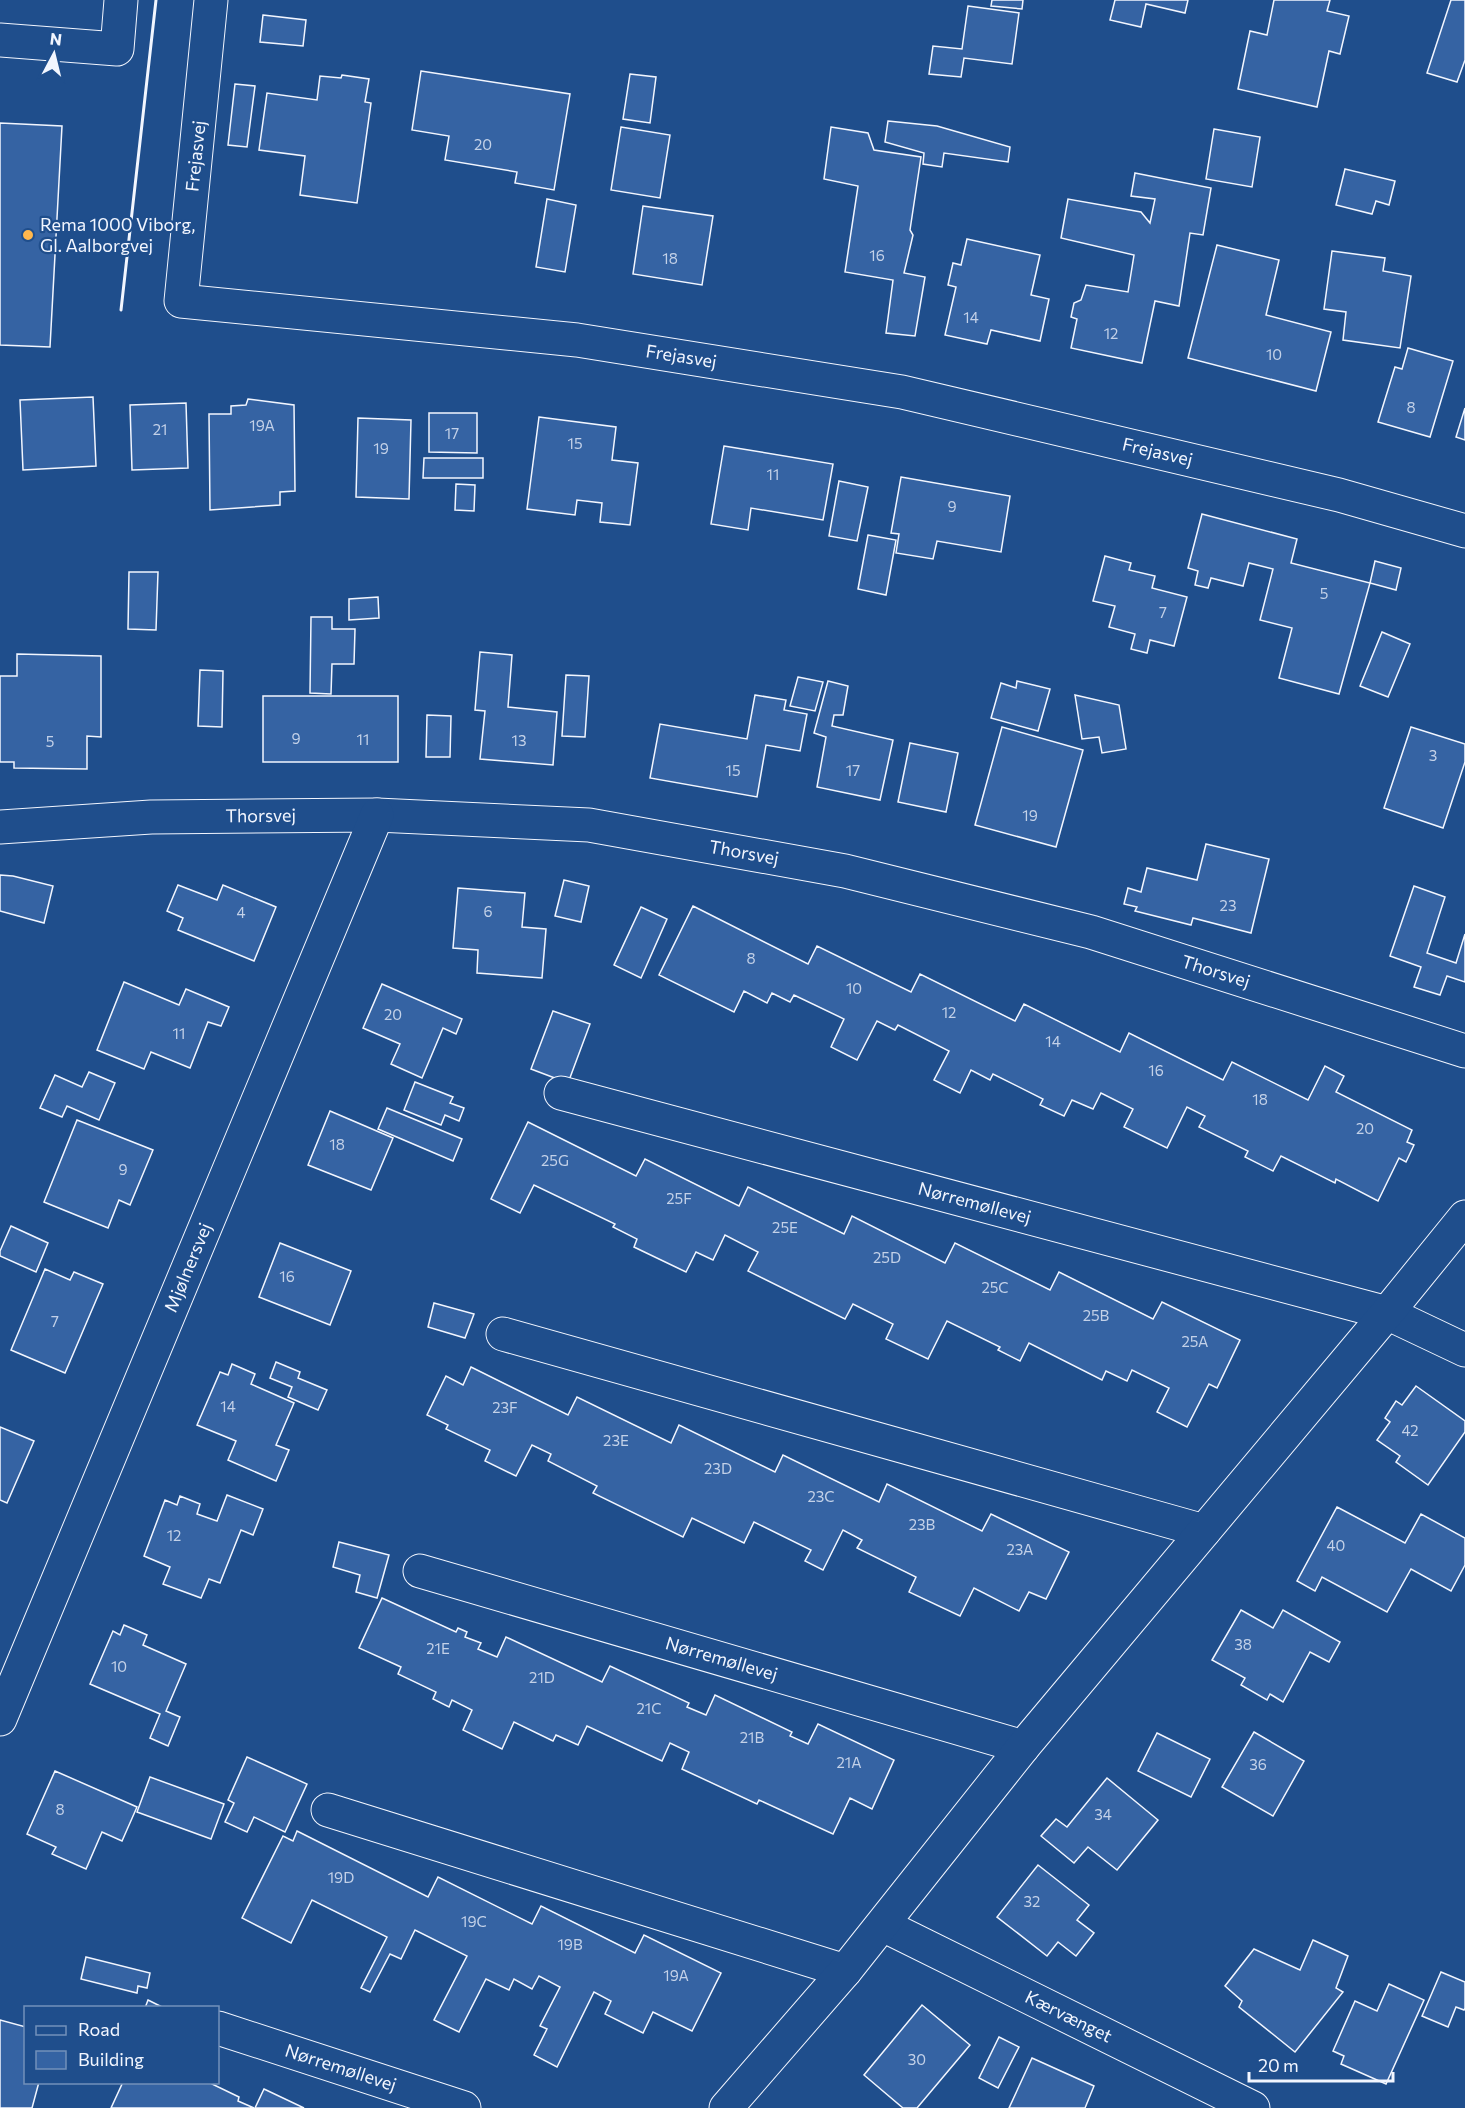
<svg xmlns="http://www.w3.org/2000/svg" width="1465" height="2108" viewBox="0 0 1465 2108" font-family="Commissioner,sans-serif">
  <rect width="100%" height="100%" fill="#1f4e8c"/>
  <g fill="#3563a3" stroke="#f2f6ff" stroke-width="1.5">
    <path d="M992,0H1023L1022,9L991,6Z"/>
    <path d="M1115,0H1188L1185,13L1146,4L1141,27L1110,20Z"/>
    <path d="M1274,0H1330L1327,11L1349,16L1340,54L1329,51L1317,107L1238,89L1250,31L1267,35Z"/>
    <path d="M1451,0H1465V60L1457,82L1427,73Z"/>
    <path d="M968,6L1019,13L1012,64L964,58L961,77L929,74L933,46L962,49Z"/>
    <path d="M263,15L306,20L303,46L260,42Z"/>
    <path d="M421,71L570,94L554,190L515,183L517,172L445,160L449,136L412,130Z"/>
    <path d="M630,74L656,77L650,123L623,119Z"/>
    <path d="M342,75L369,79L365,102L371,103L357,203L300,195L305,156L259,150L267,93L317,100L320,76L341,78Z"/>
    <path d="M235,84L255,86L247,147L228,145Z"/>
    <path d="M888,121L937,126L1010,147L1008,162L944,153L942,167L923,164L924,153L885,142Z"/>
    <path d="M0,123L62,126L50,347L0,345Z"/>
    <path d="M621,127L670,135L660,198L611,190Z"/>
    <path d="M831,127L868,133L874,150L921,157L910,230L913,235L904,273L925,277L915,336L886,333L893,280L845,272L858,186L824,179Z"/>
    <path d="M1214,129L1260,137L1252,187L1206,179Z"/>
    <path d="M1345,169L1395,181L1389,205L1376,201L1372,214L1336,205Z"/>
    <path d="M1135,173L1211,188L1203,235L1190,233L1179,306L1155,301L1142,363L1071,348L1077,319L1071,317L1074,303L1081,300L1086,285L1128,292L1134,255L1061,238L1068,199L1141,212L1150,223L1155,199L1131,196Z"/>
    <path d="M547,199L576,205L565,272L536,267Z"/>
    <path d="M643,206L713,216L702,285L633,274Z"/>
    <path d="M967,239L1040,255L1031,295L1049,299L1040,341L991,330L987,344L945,335L956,287L948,285L953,263L961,265Z"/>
    <path d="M1217,245L1279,260L1266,315L1331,332L1316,391L1188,358Z"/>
    <path d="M1332,251L1385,258L1383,271L1411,276L1400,348L1343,340L1346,312L1324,309Z"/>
    <path d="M1408,348L1453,361L1430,437L1378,422L1395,367L1402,369Z"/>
    <path d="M93,397L96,466L23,470L20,400Z"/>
    <path d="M248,399L294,405L295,491L280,492V505L210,510L209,414H231V406L246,405Z"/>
    <path d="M186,403L188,468L132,470L130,405Z"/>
    <path d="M1465,408V440L1456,437Z"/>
    <path d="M429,413H477V453L429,452Z"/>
    <path d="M539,417L616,427L612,460L638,463L630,525L600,522L602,503L577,500L575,515L527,509Z"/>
    <path d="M358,418L411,420L409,499L356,497Z"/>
    <path d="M724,446L833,464L823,520L751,508L748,530L711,524Z"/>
    <path d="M424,458H483V478H423Z"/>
    <path d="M901,477L1010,496L1001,552L937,541L933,559L896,553L899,534L891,533Z"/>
    <path d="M839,481L868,487L857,541L829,536Z"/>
    <path d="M456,484L475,485L474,511L455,510Z"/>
    <path d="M1202,514L1297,539L1291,563L1370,583L1339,694L1279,678L1292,628L1260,620L1273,569L1249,563L1243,586L1211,578L1208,588L1195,585L1198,571L1188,568Z"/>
    <path d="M868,535L896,540L886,595L858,589Z"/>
    <path d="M1105,556L1131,563L1129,570L1155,576L1152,588L1187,597L1174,646L1150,640L1147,653L1131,649L1135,634L1109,627L1115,606L1093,601Z"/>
    <path d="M1375,561L1401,568L1396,590L1370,583Z"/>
    <path d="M129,572H158L156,630L128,629Z"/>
    <path d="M378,597L379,618L349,620V599Z"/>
    <path d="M311,617H332V629H355L354,664H332L331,694L310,693Z"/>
    <path d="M1382,632L1410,644L1388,697L1360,686Z"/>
    <path d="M480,652L512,655L508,707L557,712L553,765L480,759L485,711L475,710Z"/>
    <path d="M17,654L101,656V737L87,736V769L14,768V762H0V676H17Z"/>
    <path d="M200,670L223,671L222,727L198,726Z"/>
    <path d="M566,675L589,676L585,737L562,736Z"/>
    <path d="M798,677L823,682L815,711L790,706Z"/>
    <path d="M828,681L848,686L843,715H834L832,726L893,740L880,800L817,787L826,737L814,733Z"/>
    <path d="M1017,681L1050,689L1038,731L991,718L1001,683L1016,688Z"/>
    <path d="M755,695L786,700L784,710L807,714L800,751L766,745L757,797L650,778L660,724L747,739Z"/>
    <path d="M1075,695L1119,705L1126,749L1102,753L1099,737L1082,739Z"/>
    <rect x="263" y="696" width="135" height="66"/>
    <path d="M427,715L451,716L450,757H426Z"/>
    <path d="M1002,727L1083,750L1056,847L975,825Z"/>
    <path d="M1411,727L1465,744V762L1443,828L1384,808Z"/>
    <path d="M910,743L958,753L946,812L898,802Z"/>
    <path d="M1206,844L1269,859L1251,933L1193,918L1191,925L1135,911L1137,907L1124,904L1128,888L1141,892L1147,868L1197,880Z"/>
    <path d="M0,875L13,876L53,886L44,923L0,911Z"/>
    <path d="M564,880L589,886L581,922L555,916Z"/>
    <path d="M178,885L217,900L223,885L276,907L254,961L178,930L183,918L167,911Z"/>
    <path d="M1414,886L1445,897L1427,953L1456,963L1465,934V982L1447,976L1440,995L1414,987L1421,967L1390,956Z"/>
    <path d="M458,888L525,893L522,927L546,929L542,978L477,973L478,950L453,948Z"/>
    <path d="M693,906L808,964L817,946L911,992L920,974L1015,1021L1024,1004L1120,1052L1129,1033L1223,1080L1232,1062L1308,1100L1325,1066L1344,1076L1336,1092L1412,1130L1407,1142L1414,1145L1406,1162L1399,1158L1378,1201L1336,1179L1335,1183L1281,1156L1273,1171L1245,1157L1248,1151L1199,1127L1205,1116L1187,1107L1167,1148L1124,1127L1133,1109L1101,1093L1093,1109L1072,1100L1064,1116L1040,1105L1043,1099L993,1074L990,1080L971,1070L960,1093L934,1080L949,1051L898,1025L895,1030L877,1021L857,1060L831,1047L844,1019L794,995L790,1002L772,993L767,1003L744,991L734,1012L659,975Z"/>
    <path d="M641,907L667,919L641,978L614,965Z"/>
    <path d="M124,982L179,1005L186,989L229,1007L221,1026L208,1022L190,1068L151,1052L144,1069L97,1050Z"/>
    <path d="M382,984L462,1019L456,1034L443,1028L422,1078L391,1064L400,1044L363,1028Z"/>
    <path d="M553,1011L590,1024L568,1083L531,1069Z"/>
    <path d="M89,1072L115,1083L99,1120L67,1106L62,1117L40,1108L55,1075L82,1087Z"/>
    <path d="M415,1082L453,1097L450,1103L464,1108L459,1121L445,1115L441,1125L404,1110Z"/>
    <path d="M387,1108L462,1139L453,1161L378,1129Z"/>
    <path d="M330,1111L393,1138L371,1190L308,1165Z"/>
    <path d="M77,1120L153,1150L130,1205L119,1200L108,1228L44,1202Z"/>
    <path d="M528,1122L636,1176L645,1159L739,1206L748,1187L844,1234L852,1216L945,1263L955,1243L1050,1290L1059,1272L1153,1319L1162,1302L1240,1340L1217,1388L1209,1384L1187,1427L1157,1412L1169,1388L1132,1370L1127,1381L1106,1371L1102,1380L1029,1343L1020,1361L998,1350L1000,1347L947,1321L928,1359L886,1339L893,1324L853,1304L845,1319L748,1271L758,1252L725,1235L713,1260L696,1252L686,1272L634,1247L637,1239L613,1227L615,1224L534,1185L520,1213L491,1199Z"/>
    <path d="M11,1226L48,1243L36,1272L0,1256V1251Z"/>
    <path d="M280,1243L351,1271L330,1325L259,1297Z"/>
    <path d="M45,1269L70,1280L74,1272L103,1284L65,1373L11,1350Z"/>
    <path d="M434,1303L474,1314L465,1338L428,1327Z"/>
    <path d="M276,1362L300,1372L298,1378L327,1390L318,1410L288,1397L292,1387L270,1378Z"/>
    <path d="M232,1364L255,1374L251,1384L294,1403L276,1445L289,1450L276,1481L228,1460L236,1441L197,1425L220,1372L228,1375Z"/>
    <path d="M471,1367L568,1415L577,1397L671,1443L679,1425L775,1472L783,1455L879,1502L887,1484L982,1531L991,1514L1069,1552L1046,1599L1029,1592L1019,1611L974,1588L960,1616L909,1592L916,1577L857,1548L862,1540L843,1530L823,1570L805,1561L811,1550L754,1522L744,1543L692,1518L683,1537L593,1493L597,1486L548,1461L551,1454L532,1445L516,1476L485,1461L490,1450L446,1429L448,1425L427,1415L446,1376L463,1385Z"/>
    <path d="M1416,1386L1465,1421V1432L1428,1485L1396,1462L1400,1456L1377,1440L1390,1422L1385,1418L1396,1401L1402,1405Z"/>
    <path d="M0,1427L34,1441L7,1503L0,1500Z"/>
    <path d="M227,1495L263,1509L253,1535L241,1530L220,1583L209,1579L201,1598L163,1584L170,1567L144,1556L165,1500L177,1505L180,1496L200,1504L197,1514L217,1521Z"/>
    <path d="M1337,1507L1405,1543L1421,1514L1465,1538V1565L1451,1591L1411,1569L1387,1612L1322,1577L1315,1591L1297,1581Z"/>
    <path d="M339,1542L389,1555L377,1598L356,1592L360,1575L333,1567Z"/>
    <path d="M382,1598L456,1632L458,1628L467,1632L465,1637L481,1643L478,1649L497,1657L506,1637L602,1682L610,1666L689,1703L687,1707L706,1715L715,1695L792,1732L790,1736L808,1744L818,1724L894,1760L872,1809L850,1798L833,1834L759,1800L757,1804L682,1769L689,1752L670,1743L662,1761L587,1726L578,1745L556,1735L553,1741L514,1722L502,1749L463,1730L472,1710L452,1700L449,1707L433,1699L436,1692L398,1674L401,1667L359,1648Z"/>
    <path d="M1241,1610L1273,1628L1283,1610L1340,1642L1329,1662L1310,1652L1283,1702L1270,1694L1267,1700L1241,1685L1245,1678L1212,1660Z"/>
    <path d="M124,1625L147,1635L143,1645L186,1664L166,1711L180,1717L168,1746L150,1738L160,1714L90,1684L113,1631L120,1635Z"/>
    <path d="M1254,1732L1304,1761L1273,1816L1222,1787Z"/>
    <path d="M1157,1733L1210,1759L1191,1797L1138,1771Z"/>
    <path d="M247,1757L307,1784L285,1832L254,1817L247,1832L225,1822L234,1803L228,1800Z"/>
    <path d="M55,1771L137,1807L122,1841L102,1832L86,1869L52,1854L56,1847L27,1834Z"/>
    <path d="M150,1777L224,1804L211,1839L137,1812Z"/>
    <path d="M1107,1778L1158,1820L1117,1870L1088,1847L1074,1863L1041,1836L1056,1819L1067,1827Z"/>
    <path d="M297,1831L428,1897L438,1877L532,1924L541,1906L635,1953L644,1935L721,1973L692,2031L653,2012L643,2033L605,2014L611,2001L594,1992L557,2067L534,2055L547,2029L540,2026L560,1987L539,1976L532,1989L514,1979L509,1990L486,1979L459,2032L434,2020L467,1956L415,1930L401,1959L390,1954L370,1992L361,1988L387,1937L312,1900L291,1943L242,1918L283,1836L293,1841Z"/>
    <path d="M1038,1865L1089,1905L1077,1920L1094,1933L1076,1956L1058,1942L1047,1956L997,1917Z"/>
    <path d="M1313,1940L1348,1956L1336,1988L1343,1992L1295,2052L1239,2007L1242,2001L1225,1986L1254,1949L1300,1970Z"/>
    <path d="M86,1957L150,1973L147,1988L138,1986L137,1993L81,1979Z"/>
    <path d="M1441,1972L1465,1982V2008L1464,2010L1456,2007L1448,2027L1422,2016Z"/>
    <path d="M1389,1984L1424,2000L1386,2084L1341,2064L1344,2056L1333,2051L1355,2001L1377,2011Z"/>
    <path d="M148,2000L164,2008H145Z"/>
    <path d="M922,2005L970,2045L917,2108H903L864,2075Z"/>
    <path d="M0,2020L26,2027V2082H39L32,2108H0Z"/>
    <path d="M999,2037L1019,2047L998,2088L979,2078Z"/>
    <path d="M1032,2058L1094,2086L1085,2108H1009Z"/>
    <path d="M123,2082H208L239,2097L238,2101L254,2108H111Z"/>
    <path d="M264,2089L304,2108H255Z"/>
  </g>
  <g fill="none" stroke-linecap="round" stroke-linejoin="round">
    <g stroke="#f2f6ff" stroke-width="35">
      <g id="minor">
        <path id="s1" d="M211,0L181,301L577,340L902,392L1339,495L1465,531"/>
        <path d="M0,40L117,49L121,0"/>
        <path id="s2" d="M0,827L151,817L377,815L589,825L845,871L1091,932L1465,1051"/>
        <path id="s3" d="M561,1093L1387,1313L1465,1350"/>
        <path d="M503,1334L1204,1531"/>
        <path id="s4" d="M420,1571L1023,1747"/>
        <path id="s5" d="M0,1719L377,815"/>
        <path d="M328,1810L845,1971"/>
        <path id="s6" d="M883,1925L1253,2108"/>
        <path id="s7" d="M218,2028L464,2108"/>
        <path d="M726,2108L845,1971L1023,1747L1387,1313L1465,1217"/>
      </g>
    </g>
    <use href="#minor" stroke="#1f4e8c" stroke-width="33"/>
    <path stroke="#f2f6ff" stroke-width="3" d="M121,310L156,0"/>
  </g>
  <circle fill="#ffb74d" stroke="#1f4e8c" stroke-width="2" cx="28" cy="235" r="6"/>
  <g text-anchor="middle" stroke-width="4.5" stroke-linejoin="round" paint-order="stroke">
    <g font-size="15" fill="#c3d1e8">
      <text x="483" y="150">20</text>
      <text x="877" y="261">16</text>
      <text x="670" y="264">18</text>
      <text x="971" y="323">14</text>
      <text x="1111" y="339">12</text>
      <text x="1274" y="360">10</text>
      <text x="1411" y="413">8</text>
      <text x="262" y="431">19A</text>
      <text x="160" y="435">21</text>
      <text x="452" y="439">17</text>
      <text x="575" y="449">15</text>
      <text x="381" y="454">19</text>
      <text x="773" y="480">11</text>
      <text x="952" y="512">9</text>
      <text x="1324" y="599">5</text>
      <text x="1163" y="618">7</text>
      <text x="296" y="744">9</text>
      <text x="363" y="745">11</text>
      <text x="519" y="746">13</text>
      <text x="50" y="747">5</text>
      <text x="1433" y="761">3</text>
      <text x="733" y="776">15</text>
      <text x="853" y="776">17</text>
      <text x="1030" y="821">19</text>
      <text x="1228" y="911">23</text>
      <text x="488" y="917">6</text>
      <text x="241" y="918">4</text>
      <text x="751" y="964">8</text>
      <text x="854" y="994">10</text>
      <text x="949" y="1018">12</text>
      <text x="393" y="1020">20</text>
      <text x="179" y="1039">11</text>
      <text x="1053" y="1047">14</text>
      <text x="1156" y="1076">16</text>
      <text x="1260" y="1105">18</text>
      <text x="1365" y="1134">20</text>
      <text x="337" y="1150">18</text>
      <text x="555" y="1166">25G</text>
      <text x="123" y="1175">9</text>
      <text x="679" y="1204">25F</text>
      <text x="785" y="1233">25E</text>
      <text x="887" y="1263">25D</text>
      <text x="287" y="1282">16</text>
      <text x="995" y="1293">25C</text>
      <text x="1096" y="1321">25B</text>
      <text x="55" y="1327">7</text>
      <text x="1195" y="1347">25A</text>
      <text x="228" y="1412">14</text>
      <text x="505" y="1413">23F</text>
      <text x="1410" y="1436">42</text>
      <text x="616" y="1446">23E</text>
      <text x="718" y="1474">23D</text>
      <text x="821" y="1502">23C</text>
      <text x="922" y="1530">23B</text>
      <text x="174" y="1541">12</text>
      <text x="1336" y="1551">40</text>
      <text x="1020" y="1555">23A</text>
      <text x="1243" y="1650">38</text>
      <text x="438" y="1654">21E</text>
      <text x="119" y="1672">10</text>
      <text x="542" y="1683">21D</text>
      <text x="649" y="1714">21C</text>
      <text x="752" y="1743">21B</text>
      <text x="849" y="1768">21A</text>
      <text x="1258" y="1770">36</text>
      <text x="60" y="1815">8</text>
      <text x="1103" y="1820">34</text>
      <text x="341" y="1883">19D</text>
      <text x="1032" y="1907">32</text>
      <text x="474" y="1927">19C</text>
      <text x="570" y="1950">19B</text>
      <text x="676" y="1981">19A</text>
      <text x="917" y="2065">30</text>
    </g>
    <g font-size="18" fill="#f2f6ff" stroke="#1f4e8c">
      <text transform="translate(196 156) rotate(-84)" y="6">Frejasvej</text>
      <text dy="6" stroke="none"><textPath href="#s1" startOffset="806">Frejasvej</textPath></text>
      <text dy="6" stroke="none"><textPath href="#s1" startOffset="1292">Frejasvej</textPath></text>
      <text dy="6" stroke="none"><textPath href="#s2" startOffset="261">Thorsvej</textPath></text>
      <text dy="6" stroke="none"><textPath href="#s2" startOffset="747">Thorsvej</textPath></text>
      <text dy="6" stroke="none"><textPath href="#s2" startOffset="1234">Thorsvej</textPath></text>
      <text dy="6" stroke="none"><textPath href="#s3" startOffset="428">Nørremøllevej</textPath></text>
      <text dy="6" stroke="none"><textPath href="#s5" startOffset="489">Mjølnersvej</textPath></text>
      <text dy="6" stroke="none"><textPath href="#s4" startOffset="314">Nørremøllevej</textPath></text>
      <text dy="6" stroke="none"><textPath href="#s6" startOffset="207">Kærvænget</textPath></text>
      <text dy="6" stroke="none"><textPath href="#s7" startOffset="129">Nørremøllevej</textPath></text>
    </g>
    <g font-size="18" fill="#f2f6ff" stroke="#1f4e8c" text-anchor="start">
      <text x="40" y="231">Rema 1000 Viborg,<tspan x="40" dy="21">Gl. Aalborgvej</tspan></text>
    </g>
  </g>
  <rect x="24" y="2006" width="195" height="78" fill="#1f4e8c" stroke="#7391ba" stroke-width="1.5"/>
  <rect x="36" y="2026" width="30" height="9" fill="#1f4e8c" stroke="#7391ba" stroke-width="1.5"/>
  <text x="78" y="2036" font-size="18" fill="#f2f6ff">Road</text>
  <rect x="36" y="2051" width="30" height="18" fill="#3563a3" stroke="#7391ba" stroke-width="1.5"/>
  <text x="78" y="2066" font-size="18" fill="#f2f6ff">Building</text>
  <g transform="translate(54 54) rotate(7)" stroke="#1f4e8c" stroke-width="4.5" paint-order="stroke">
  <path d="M0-4.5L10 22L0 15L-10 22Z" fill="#f2f6ff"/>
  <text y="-9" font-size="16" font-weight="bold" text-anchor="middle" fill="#f2f6ff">N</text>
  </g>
  <path d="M1249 2072v9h144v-9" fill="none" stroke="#f2f6ff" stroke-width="3"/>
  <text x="1258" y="2072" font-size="18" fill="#f2f6ff" stroke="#1f4e8c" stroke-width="4.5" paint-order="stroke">20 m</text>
</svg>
